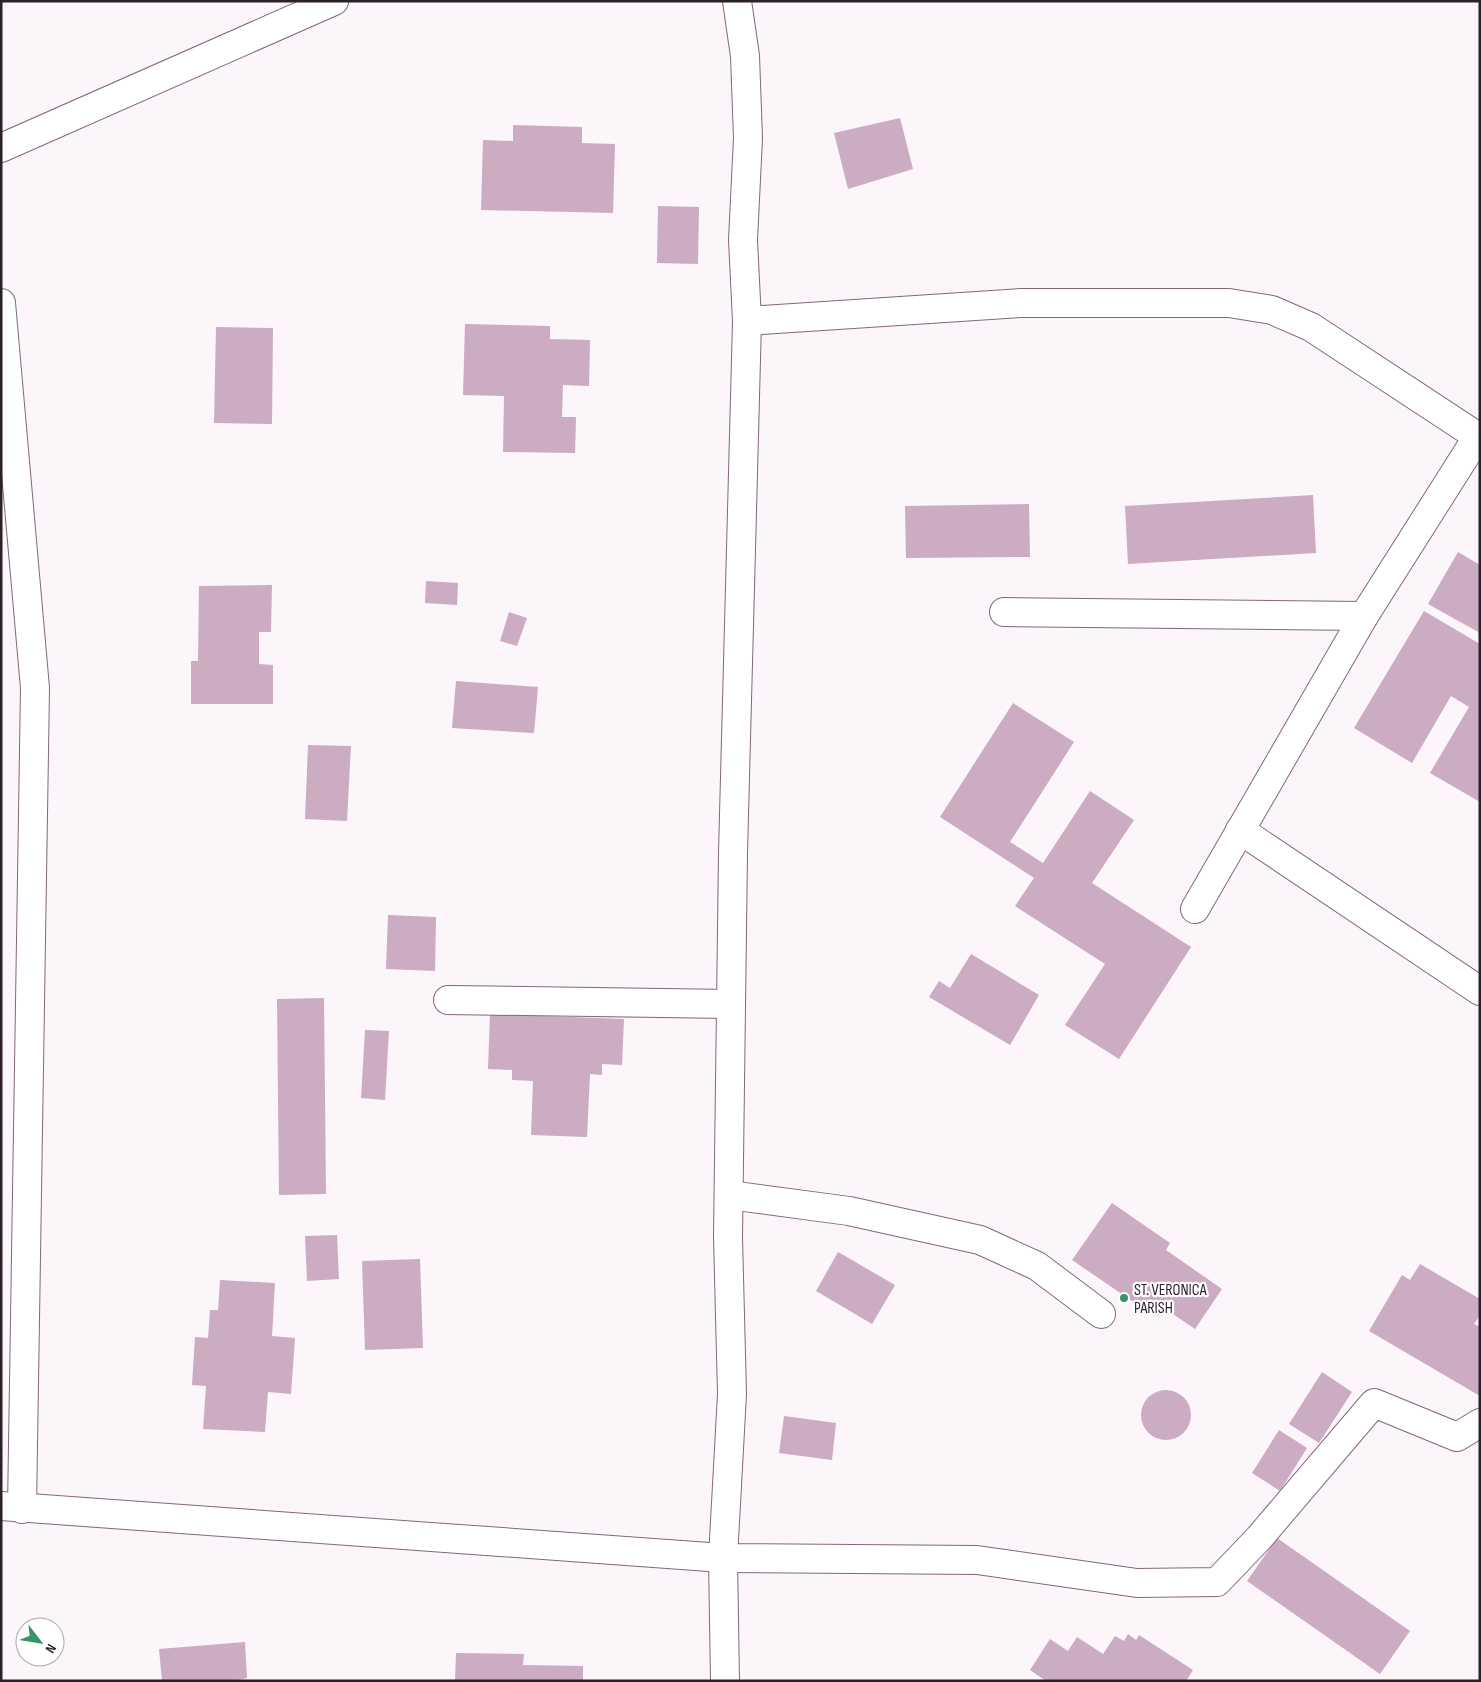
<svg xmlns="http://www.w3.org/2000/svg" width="1481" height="1682" viewBox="0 0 1481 1682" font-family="'Sofia Sans Condensed',sans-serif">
  <rect width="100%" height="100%" fill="#fcf5fa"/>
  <g fill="#cbacc2">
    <path d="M900,118L913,169L848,189L834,133Z"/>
    <path d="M513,125L582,127V143L615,144L613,213L481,210L483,140L513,141Z"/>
    <path d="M658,206L699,207L698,264L657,263Z"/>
    <path d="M465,324L550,326V339L590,340L589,386L563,385L562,417H576L575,453L503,452L504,396L463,395Z"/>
    <path d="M216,327L273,328L272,424L214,423Z"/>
    <path d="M1313,495L1316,553L1128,564L1125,506Z"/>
    <path d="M1029,504L1030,557L906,558L905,506Z"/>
    <path d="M1458,552L1480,565V633L1428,604Z"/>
    <path d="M426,581L458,583L457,605L425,603Z"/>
    <path d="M272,585L271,632H259V664L273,665V704H191V661H198L199,586Z"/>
    <path d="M1424,611L1480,644V802L1430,773L1469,707L1451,696L1412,763L1354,728Z"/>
    <path d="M509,612L527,618L517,646L500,641Z"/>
    <path d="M456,681L538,687L534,733L452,728Z"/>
    <path d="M1013,703L1074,742L1010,842L1043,863L1090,791L1134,820L1092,883L1191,947L1119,1059L1065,1025L1105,964L1015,906L1034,878L940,817Z"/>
    <path d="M308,745L351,746L347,821L305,819Z"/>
    <path d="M388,915L436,917L435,971L386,969Z"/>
    <path d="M971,954L1039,995L1010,1045L929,997L939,981L950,988Z"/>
    <path d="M324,998L326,1194L279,1195L277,999Z"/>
    <path d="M490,1014L624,1019L622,1065L602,1064V1075L590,1074L587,1137L531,1135L533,1081L512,1080V1070L488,1069Z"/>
    <path d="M365,1030L389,1031L385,1100L361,1098Z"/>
    <path d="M1112,1203L1170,1243L1166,1250L1222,1289L1195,1329L1161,1306L1154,1316L1072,1260Z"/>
    <path d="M337,1235L339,1279L307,1281L305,1236Z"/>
    <path d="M838,1252L895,1285L872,1324L816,1291Z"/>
    <path d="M420,1259L423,1348L365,1350L362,1261Z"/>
    <path d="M1420,1264L1480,1299V1315L1474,1324L1480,1327V1396L1369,1331L1402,1275L1410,1280Z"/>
    <path d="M220,1280L275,1283L272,1336L295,1338L291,1394L268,1392L265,1432L203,1429L206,1386L192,1385L195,1337L208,1338L210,1310H218Z"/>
    <path d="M1322,1372L1352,1392L1319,1443L1289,1424Z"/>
    <circle cx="1166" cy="1415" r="25"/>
    <path d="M784,1416L836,1423L832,1460L779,1453Z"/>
    <path d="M1279,1430L1307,1448L1280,1491L1252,1473Z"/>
    <path d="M1277,1538L1410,1631L1380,1674L1247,1581Z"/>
    <path d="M1128,1634L1136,1640L1139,1635L1193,1670L1186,1681H1046L1030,1670L1050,1639L1068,1651L1077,1637L1103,1654L1115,1636L1124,1641Z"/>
    <path d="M245,1642L247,1678L233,1681H162L159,1649Z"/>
    <path d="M456,1653L524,1654L523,1665L583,1666V1681H455Z"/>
  </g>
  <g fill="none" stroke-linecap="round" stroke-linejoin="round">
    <g stroke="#83677b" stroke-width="30">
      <g id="minor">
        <path d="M1,148L334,1"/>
        <path d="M1,303L35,688L22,1509"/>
        <path d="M747,321L1021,303H1229L1272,310L1311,327L1480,438"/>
        <path d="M1004,612L1364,616"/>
        <path d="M1240,830L1480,991"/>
        <path d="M1195,909L1364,616L1478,436"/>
        <path d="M448,1000L731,1004"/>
        <path d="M729,1195L849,1211L980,1240L1037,1266L1101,1314"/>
        <path d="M1,1506L723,1558L977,1560L1137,1583L1217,1582L1259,1538L1374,1403L1457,1437L1480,1423"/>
        <path d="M725,1681L723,1558L732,1394L728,1237L733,853L747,321L743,240L748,138L745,56L737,1"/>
      </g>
    </g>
    <use href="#minor" stroke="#fff" stroke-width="28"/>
  </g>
  <circle fill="#399368" stroke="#fff" stroke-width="2" cx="1124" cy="1298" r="5"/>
  <g text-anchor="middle" stroke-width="4.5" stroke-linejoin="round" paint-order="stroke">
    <g font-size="16" fill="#2d2129" stroke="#fff" text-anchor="start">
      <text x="1134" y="1295">ST. VERONICA<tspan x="1134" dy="18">PARISH</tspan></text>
    </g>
  </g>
  <rect width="1481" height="1682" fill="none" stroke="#2d2129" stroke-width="5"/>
  <g transform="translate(40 1642) rotate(121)"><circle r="24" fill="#ffffff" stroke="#aba6a9"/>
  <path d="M0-4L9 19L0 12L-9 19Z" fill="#399368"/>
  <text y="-8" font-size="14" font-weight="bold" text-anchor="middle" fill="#2d2129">N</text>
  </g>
</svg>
